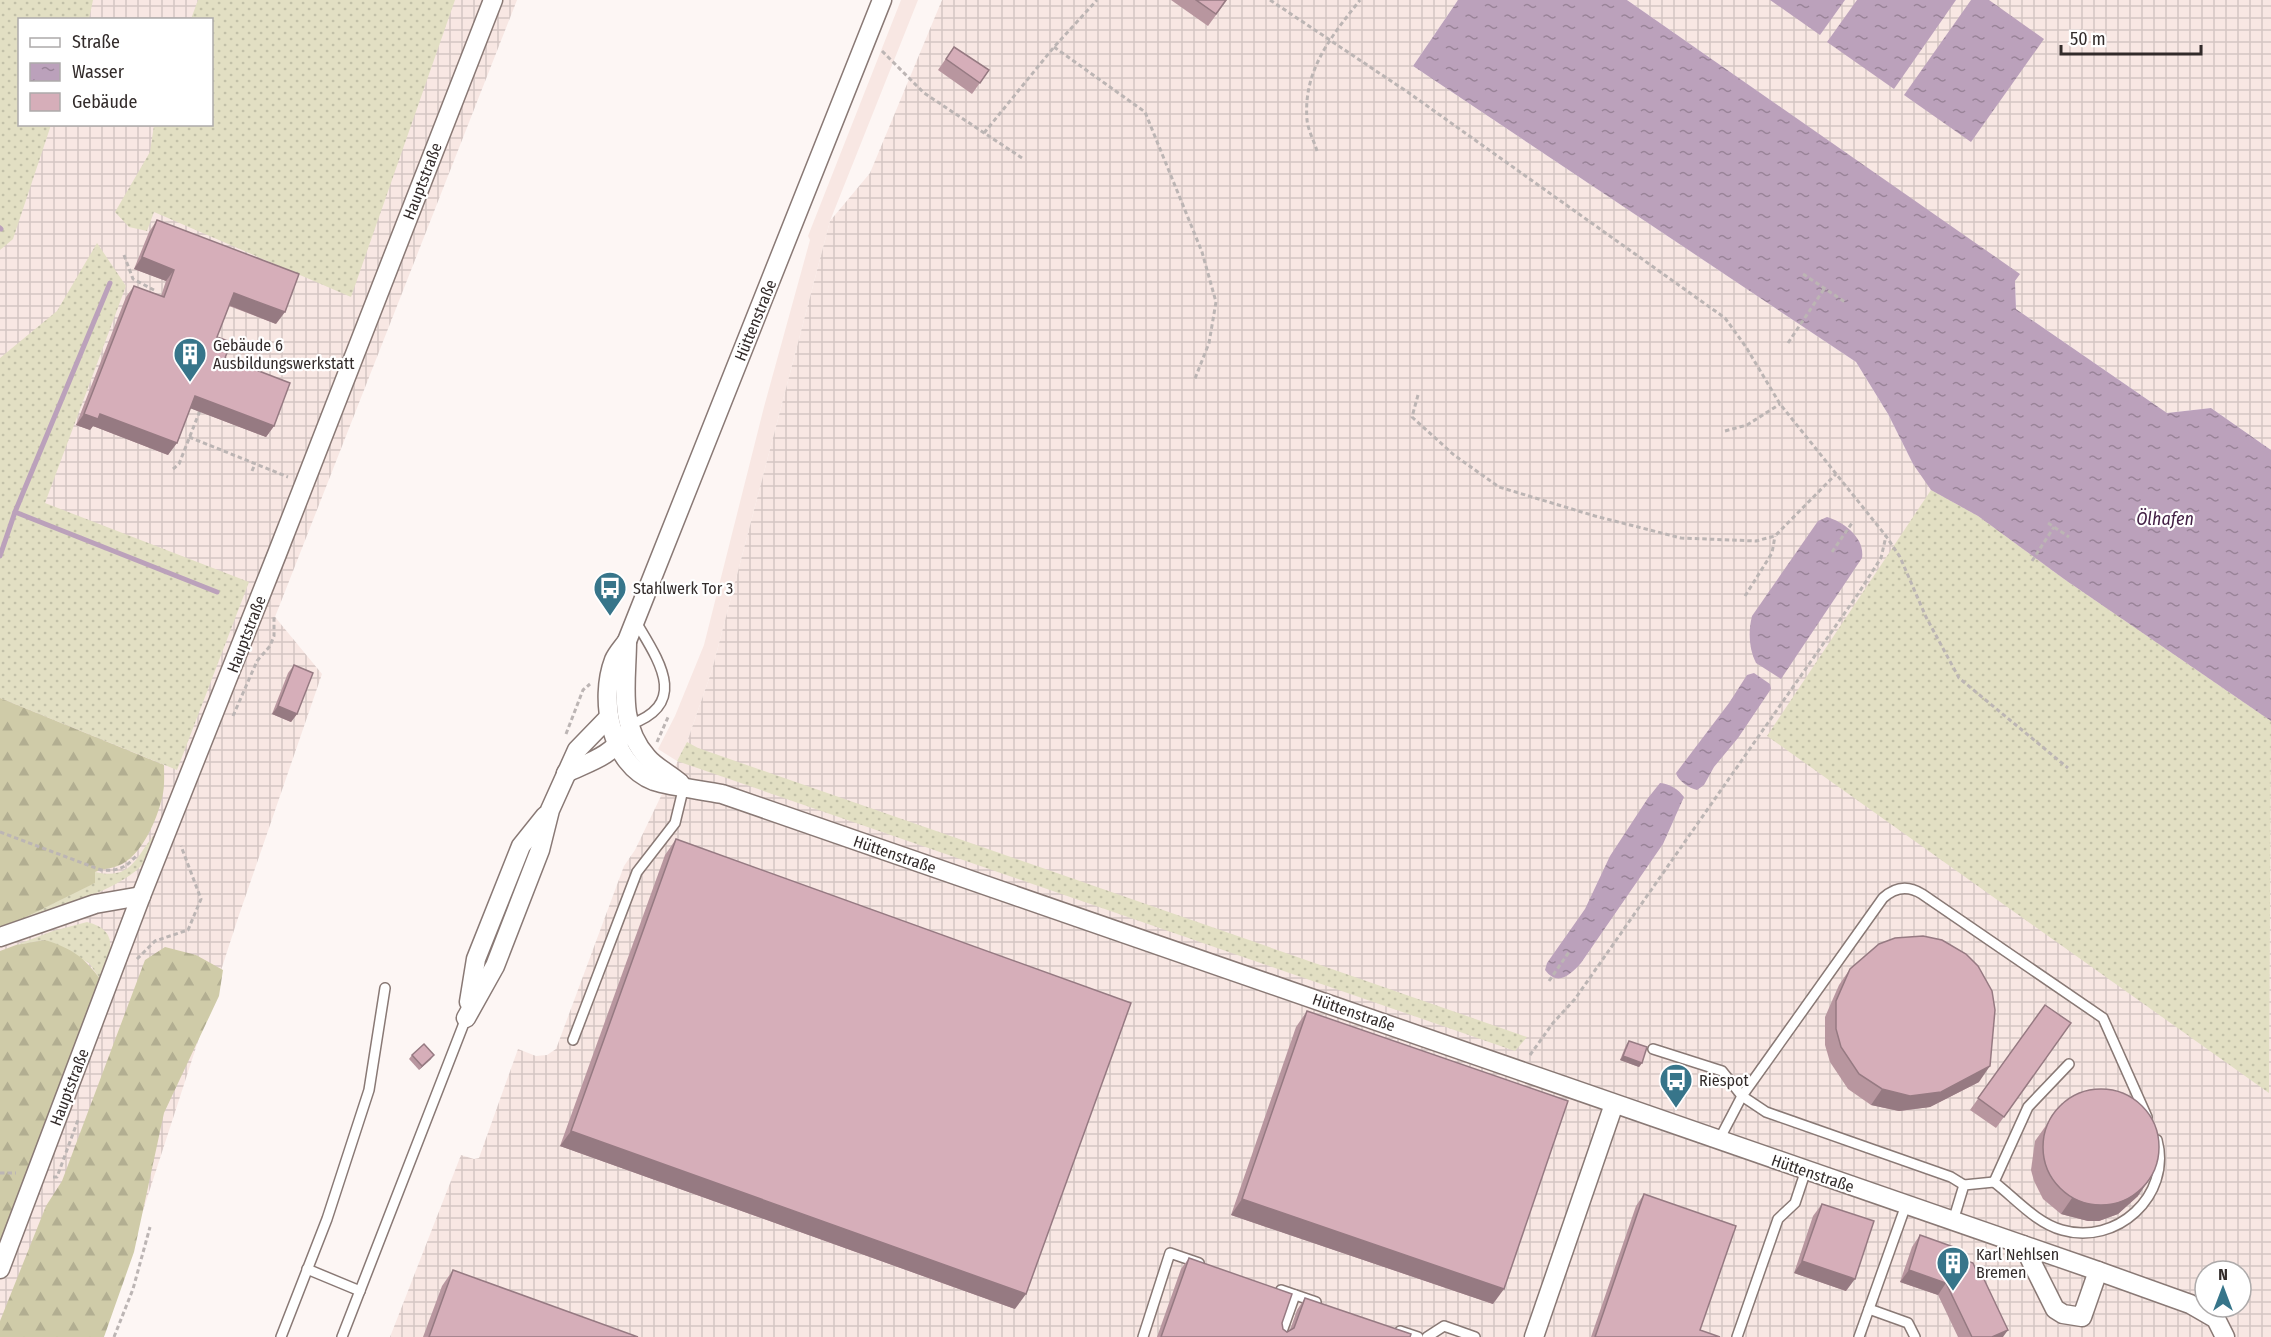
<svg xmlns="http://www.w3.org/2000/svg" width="2271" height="1337" viewBox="0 0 2271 1337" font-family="'Fira Sans Condensed',sans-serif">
  <defs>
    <pattern id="industrial-grid" width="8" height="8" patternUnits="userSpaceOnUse" patternTransform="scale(1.5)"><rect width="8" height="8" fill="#f8e7e3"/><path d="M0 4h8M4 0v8" fill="none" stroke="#d5c6c3"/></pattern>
    <pattern id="grass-dots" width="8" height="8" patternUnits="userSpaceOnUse" patternTransform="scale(1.5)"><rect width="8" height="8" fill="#e2dfc3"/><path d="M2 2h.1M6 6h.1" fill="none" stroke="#c2c0a8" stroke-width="1.8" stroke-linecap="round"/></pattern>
    <pattern id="forest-firs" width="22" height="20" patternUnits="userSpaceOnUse" patternTransform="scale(1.5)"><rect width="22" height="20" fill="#cfcba8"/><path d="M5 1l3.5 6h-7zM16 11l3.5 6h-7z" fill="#b2ae91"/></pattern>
    <pattern id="water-ripples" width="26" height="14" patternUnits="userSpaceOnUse" patternTransform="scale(1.5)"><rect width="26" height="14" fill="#bba1bb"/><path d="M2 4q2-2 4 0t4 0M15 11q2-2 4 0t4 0" fill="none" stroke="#998398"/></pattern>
  </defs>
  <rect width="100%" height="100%" fill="#fdf6f4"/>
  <path fill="#f8e7e3" d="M901,0H918L830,221L712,670L687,742L677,761L658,749L675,716L704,645L764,407L810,240L808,236Z"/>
  <g fill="url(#industrial-grid)" fill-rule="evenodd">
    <path d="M0,0H517L275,617L322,674L238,918L102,1337H0ZM20,20H212V124H20Z"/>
    <path d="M942,0H1458L1413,66L1856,362L1888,414L1913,464L2271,721V1337H390L461,1155L474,1159L479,1158L518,1049L536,1056L547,1055L556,1049L624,866L635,850L687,742L712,670L830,221L870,173ZM2205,1271H2241V1307H2205Z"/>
    <path d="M1627,0H2271V450L2211,408L2167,413L2016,309L2015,281L2019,274Z"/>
  </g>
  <g fill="url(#grass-dots)">
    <path d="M0,0H93L89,19L20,20V124L51,125L13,239L0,250Z"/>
    <path d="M198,0H455L351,297L154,212L147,231L129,227L115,212L150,152L154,125L212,124V20L191,19Z"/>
    <path d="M97,243L126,286L45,503L249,582L177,770L0,698V358L57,311Z"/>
    <path d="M1931,490L1978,516L2064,579L2271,721L2269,1093L1767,736Z"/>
    <path d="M687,742L698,748L1527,1037L1515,1051L677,761Z"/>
    <path d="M156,833H158C154,845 150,857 141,866C116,892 53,908 18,921L94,883L95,872C133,881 136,855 156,833Z"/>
    <path d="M87,922C122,931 110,955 100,979L89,963L45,940L16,945L53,931Z"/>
  </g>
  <g fill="url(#forest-firs)">
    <path d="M0,698L164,765C164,775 165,787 162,798C157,819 143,853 122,864C113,869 104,868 95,872V883L18,921L0,927Z"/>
    <path d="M45,940C71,948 84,957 100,979L0,1254V951L16,945Z"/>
    <path d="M165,947L196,955L223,970L219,996L164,1113L134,1252L104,1337H0V1321L46,1206L62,1181L145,960Z"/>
  </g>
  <g fill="url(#water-ripples)">
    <path d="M1458,0H1627L2020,274L2015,281L2016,309L2167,413L2211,408L2271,450V721L2064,579L1978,516L1931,490L1913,464L1888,414L1856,362L1413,66Z"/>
    <path d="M1770,0H1845L1820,35Z"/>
    <path d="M1857,0H1956L1894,89L1827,42Z"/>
    <path d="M1971,0H1989L2044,39L1971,142L1904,95Z"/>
    <path d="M1827,517C1844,522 1865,538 1862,558L1781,679L1756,663C1749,649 1748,632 1752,616L1818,521Z"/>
    <path d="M1754,673L1770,684L1771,689L1738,738L1714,767L1704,785L1697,790C1689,788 1678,781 1676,773L1729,703L1747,675Z"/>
    <path d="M1660,783C1670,784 1678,789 1684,797L1663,844L1581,963C1570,975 1558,987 1545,970L1547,963L1585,909L1610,856L1648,798Z"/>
  </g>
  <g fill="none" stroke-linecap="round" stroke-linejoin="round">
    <g stroke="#bba1bb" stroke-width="5">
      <path d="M0,228L1,229"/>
      <path d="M15,512L217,592"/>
      <path d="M0,556L15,512L110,283"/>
    </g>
    <g stroke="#897975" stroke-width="12">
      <g id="service">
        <path d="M629,725C690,704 659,661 636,622"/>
        <path d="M573,1040L637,872L675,823L684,786"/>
        <path d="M1653,1049L1722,1071L1742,1096L1766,1112L1951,1177L1964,1185"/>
        <path d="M2069,1064L2028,1107L1994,1182C2015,1198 2036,1223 2062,1230C2116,1246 2172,1196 2157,1140"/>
        <path d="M1719,1140L1742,1096L1883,898C1895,887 1908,885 1922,894L2103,1018L2147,1117"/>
        <path d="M1953,1221L1964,1185L1994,1182"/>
        <path d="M307,1269L360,1291"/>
        <path d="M1281,1290L1316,1302"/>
        <path d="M1869,1309L1908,1323L1915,1337"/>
        <path d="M1400,1331L1418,1337"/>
        <path d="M281,1337L327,1219L369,1090L385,988"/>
        <path d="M342,1337L466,1018"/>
        <path d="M1143,1337L1170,1253L1199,1263"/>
        <path d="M1280,1337L1295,1295"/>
        <path d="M1427,1337L1444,1326L1475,1337"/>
        <path d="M1737,1337L1778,1219L1795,1203L1806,1170"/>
        <path d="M1859,1337L1906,1205"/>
      </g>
    </g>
    <g stroke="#897975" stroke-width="21">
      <g id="minor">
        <path d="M882,0L627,641C623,647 617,653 614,660C599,699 610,764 654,781C673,787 702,790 722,794L2098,1271L2190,1304L2216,1319L2225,1337"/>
        <path d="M627,641C627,681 617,724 647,757C655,767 670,774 680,783"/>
        <path d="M566,773C586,763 613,756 623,735"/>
        <path d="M0,937L95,904L141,896"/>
        <path d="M469,1002L476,959L521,846L545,816"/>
        <path d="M466,1018L495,966L540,850L550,810L577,750L609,717"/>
        <path d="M2023,1245L2055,1309L2063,1314L2082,1317L2098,1271"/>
        <path d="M0,1269L141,896L277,554L493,0"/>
        <path d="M1534,1337L1614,1104"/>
      </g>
    </g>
    <g stroke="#bcb5b4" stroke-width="3" stroke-dasharray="4.5 3" stroke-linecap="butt">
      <path d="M1270,0L1409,93L1725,318L1746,347L1780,404L1886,536L1900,557L1926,617L1959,678L2068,768"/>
      <path d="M1054,47L1145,112L1202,252L1216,302L1209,343L1194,381"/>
      <path d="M882,51L924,93L1022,158"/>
      <path d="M984,133L1054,47L1097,0"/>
      <path d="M1317,151C1314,141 1308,130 1307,120C1303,70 1331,37 1360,0"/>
      <path d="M124,255L133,279L154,290"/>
      <path d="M1803,274L1845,302"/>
      <path d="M1788,343L1824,289"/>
      <path d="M1418,395L1412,417L1454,455L1499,487L1595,516L1681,538L1756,541L1775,536L1836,474"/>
      <path d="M1725,431L1747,425L1780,404"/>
      <path d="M189,437L288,477"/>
      <path d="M173,469L179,464L201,408"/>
      <path d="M252,471L255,464"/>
      <path d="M2048,523L2069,537"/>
      <path d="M1832,552L1852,523"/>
      <path d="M2032,561L2054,527"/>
      <path d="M1745,596L1772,553L1775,536"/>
      <path d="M233,716L257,661L270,646L274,636V617"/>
      <path d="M566,734L583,690L590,684"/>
      <path d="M657,742L669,715"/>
      <path d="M0,832L101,870C117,871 125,869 136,856"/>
      <path d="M137,959L155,941L188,930L201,899L181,846"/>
      <path d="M1549,981L1569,952"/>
      <path d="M1530,1055L1553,1023L1575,999L1858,594L1881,558L1886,536"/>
      <path d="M0,1173H16"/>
      <path d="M53,1177H57L78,1120"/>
      <path d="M114,1337L133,1289L150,1227"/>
    </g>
    <use href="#service" stroke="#fff" stroke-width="9"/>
    <use href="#minor" stroke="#fff" stroke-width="18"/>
  </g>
  <g fill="#b8969f">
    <path d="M1171,0H1227L1208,26Z"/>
    <path d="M954,47L989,70L972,94L938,70Z"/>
    <path d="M157,220L276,324L229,306L217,337L225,358L274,426L266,437L190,408L168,455L93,426L90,430L76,425L126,297L134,286L161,296L166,281L134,269L149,232Z"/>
    <path d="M294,665L297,714L291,722L272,714L288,673Z"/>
    <path d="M676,839L1015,1309L560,1146L665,855Z"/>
    <path d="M1850,969L1979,1082L1930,1107L1899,1111L1871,1105L1848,1089L1830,1062L1825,1045V1017L1839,985Z"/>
    <path d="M2045,1005L2071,1023L1996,1128L1970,1110Z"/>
    <path d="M1307,1011L1493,1304L1231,1215L1296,1027Z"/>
    <path d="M1629,1041L1642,1063L1639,1067L1620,1060L1626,1045Z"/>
    <path d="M412,1055L431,1059L419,1070L409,1059Z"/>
    <path d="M2062,1103L2138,1196L2118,1214L2099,1221H2088L2061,1214L2043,1199L2034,1181L2031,1170L2035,1141Z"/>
    <path d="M1644,1194L1700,1330L1720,1337H1591L1636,1206Z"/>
    <path d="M1822,1204L1846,1291L1794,1273L1813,1216Z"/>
    <path d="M1920,1235L1959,1258L2003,1337H1958L1938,1295L1900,1282L1912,1247Z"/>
    <path d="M1189,1258L1282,1323L1283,1329L1287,1332L1290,1330L1297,1310L1305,1298L1410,1337H1157L1181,1269Z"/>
    <path d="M453,1270L638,1337H423L442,1286Z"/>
  </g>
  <g fill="#967a82">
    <path d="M142,257L174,270L166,281L134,269Z"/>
    <path d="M234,293L285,312L276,324L226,304Z"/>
    <path d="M195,396L274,426L266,437L187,407Z"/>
    <path d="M84,414H100L177,443L168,455L93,426L90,430L76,425Z"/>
    <path d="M278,706L297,714L291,722L272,714Z"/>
    <path d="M434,1055L431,1059L419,1070L422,1066Z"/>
    <path d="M1623,1056L1642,1063L1639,1067L1620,1060Z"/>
    <path d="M1990,1066L1979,1082L1930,1107L1899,1111L1871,1105L1882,1089Z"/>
    <path d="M571,1131L1026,1294L1015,1309L560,1146Z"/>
    <path d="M2149,1180L2138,1196L2118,1214L2099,1221H2088L2061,1214L2072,1198Z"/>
    <path d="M1242,1199L1504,1289L1493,1304L1231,1215Z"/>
    <path d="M1802,1261L1855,1279L1846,1291L1794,1273Z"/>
    <path d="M1909,1270L1946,1283L1938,1295L1900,1282Z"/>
    <path d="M2008,1330L2003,1337H1992Z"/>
  </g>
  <g fill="#d6aeb9" stroke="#967a82" stroke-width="1.5">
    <path d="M1196,0H1226L1216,14Z"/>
    <path d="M954,47L989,70L980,83L946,59Z"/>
    <path d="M157,220L299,274L285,312L234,293L217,337L231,342L225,358L290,383L274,426L195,396L177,443L100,414L98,419L84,414L134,286L164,297L174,270L142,257Z"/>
    <path d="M294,665L313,673L297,714L278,706Z"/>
    <path d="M676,839L1131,1003L1026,1294L571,1131Z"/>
    <path d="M1923,936L1942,940L1966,954L1978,966L1992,991L1995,1010L1990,1066L1941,1092L1910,1096L1882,1089L1859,1074L1841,1047L1836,1029V1001L1850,969L1879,944L1895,938Z"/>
    <path d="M2045,1005L2071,1023L2004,1117L1978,1098Z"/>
    <path d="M1307,1011L1568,1101L1504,1289L1242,1199Z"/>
    <path d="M1629,1041L1647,1047L1642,1063L1623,1056Z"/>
    <path d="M424,1044L434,1055L422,1066L412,1055Z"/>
    <circle cx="2101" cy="1147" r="58"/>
    <path d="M1644,1194L1736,1226L1700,1330L1720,1337H1595Z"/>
    <path d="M1822,1204L1874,1221L1855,1279L1802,1261Z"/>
    <path d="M1920,1235L1962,1250L1959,1258L1973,1263L1979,1277L1982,1275L2008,1330L1992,1337H1972L1946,1283L1909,1270Z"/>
    <path d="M1189,1258L1292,1294L1282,1323L1283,1329L1287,1332L1294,1328L1305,1298L1411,1334L1410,1337H1161Z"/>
    <path d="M453,1270L638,1337H429Z"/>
  </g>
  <defs>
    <g id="building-pin" transform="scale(1.725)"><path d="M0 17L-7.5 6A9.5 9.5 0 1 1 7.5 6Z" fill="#37758a" stroke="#fff"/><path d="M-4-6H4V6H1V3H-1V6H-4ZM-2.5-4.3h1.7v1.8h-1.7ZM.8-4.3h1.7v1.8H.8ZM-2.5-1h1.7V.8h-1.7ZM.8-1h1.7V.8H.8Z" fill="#fff"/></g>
    <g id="bus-pin" transform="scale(1.725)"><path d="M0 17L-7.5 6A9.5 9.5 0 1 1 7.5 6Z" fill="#37758a" stroke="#fff"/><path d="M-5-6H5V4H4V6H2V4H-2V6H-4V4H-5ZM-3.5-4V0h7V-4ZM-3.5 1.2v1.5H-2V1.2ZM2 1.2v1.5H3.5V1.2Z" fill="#fff"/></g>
  </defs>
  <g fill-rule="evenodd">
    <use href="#building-pin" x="190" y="354"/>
    <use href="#bus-pin" x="610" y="588"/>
    <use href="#bus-pin" x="1676" y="1080"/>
    <use href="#building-pin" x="1953" y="1263"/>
  </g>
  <g text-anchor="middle" stroke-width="4.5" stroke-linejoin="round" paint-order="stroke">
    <g font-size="16" fill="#322b2a" stroke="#fff">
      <text transform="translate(422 181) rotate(-69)" y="6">Hauptstraße</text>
      <text transform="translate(755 320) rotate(-68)" y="6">Hüttenstraße</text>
      <text transform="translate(246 634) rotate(-69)" y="6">Hauptstraße</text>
      <text transform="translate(895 854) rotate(19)" y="6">Hüttenstraße</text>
      <text transform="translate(1354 1012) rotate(19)" y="6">Hüttenstraße</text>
      <text transform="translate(69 1087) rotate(-69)" y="6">Hauptstraße</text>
      <text transform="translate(1813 1173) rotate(19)" y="6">Hüttenstraße</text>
    </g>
    <g font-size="16" fill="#322b2a" stroke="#fff" text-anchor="start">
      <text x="213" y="351">Gebäude 6<tspan x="213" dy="18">Ausbildungswerkstatt</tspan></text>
      <text x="633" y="594">Stahlwerk Tor 3</text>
      <text x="1699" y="1086">Riespot</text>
      <text x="1976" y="1260">Karl Nehlsen<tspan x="1976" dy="18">Bremen</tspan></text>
    </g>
    <g font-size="18" font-style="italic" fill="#432045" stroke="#fff">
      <text x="2165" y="525">Ölhafen</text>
    </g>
  </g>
  <rect x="18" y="18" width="195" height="108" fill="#ffffff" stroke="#adaaaa" stroke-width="1.5"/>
  <rect x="30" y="38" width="30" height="9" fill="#ffffff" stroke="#adaaaa" stroke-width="1.5"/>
  <text x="72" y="48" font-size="18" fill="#322b2a">Straße</text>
  <rect x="30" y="63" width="30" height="18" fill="url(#water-ripples)" stroke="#adaaaa" stroke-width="1.5"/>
  <text x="72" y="78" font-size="18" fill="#322b2a">Wasser</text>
  <rect x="30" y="93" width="30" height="18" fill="#d6aeb9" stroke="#adaaaa" stroke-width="1.5"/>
  <text x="72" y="108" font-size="18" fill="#322b2a">Gebäude</text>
  <g transform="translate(2223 1289)"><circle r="28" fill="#ffffff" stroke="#adaaaa" stroke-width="1.5"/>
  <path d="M0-4.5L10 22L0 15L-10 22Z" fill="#37758a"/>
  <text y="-9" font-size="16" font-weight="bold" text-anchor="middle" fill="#322b2a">N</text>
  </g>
  <path d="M2061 45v9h140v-9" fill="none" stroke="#322b2a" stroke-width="3"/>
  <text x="2070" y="45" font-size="18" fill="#322b2a" stroke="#ffffff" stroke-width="4.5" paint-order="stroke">50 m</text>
</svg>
